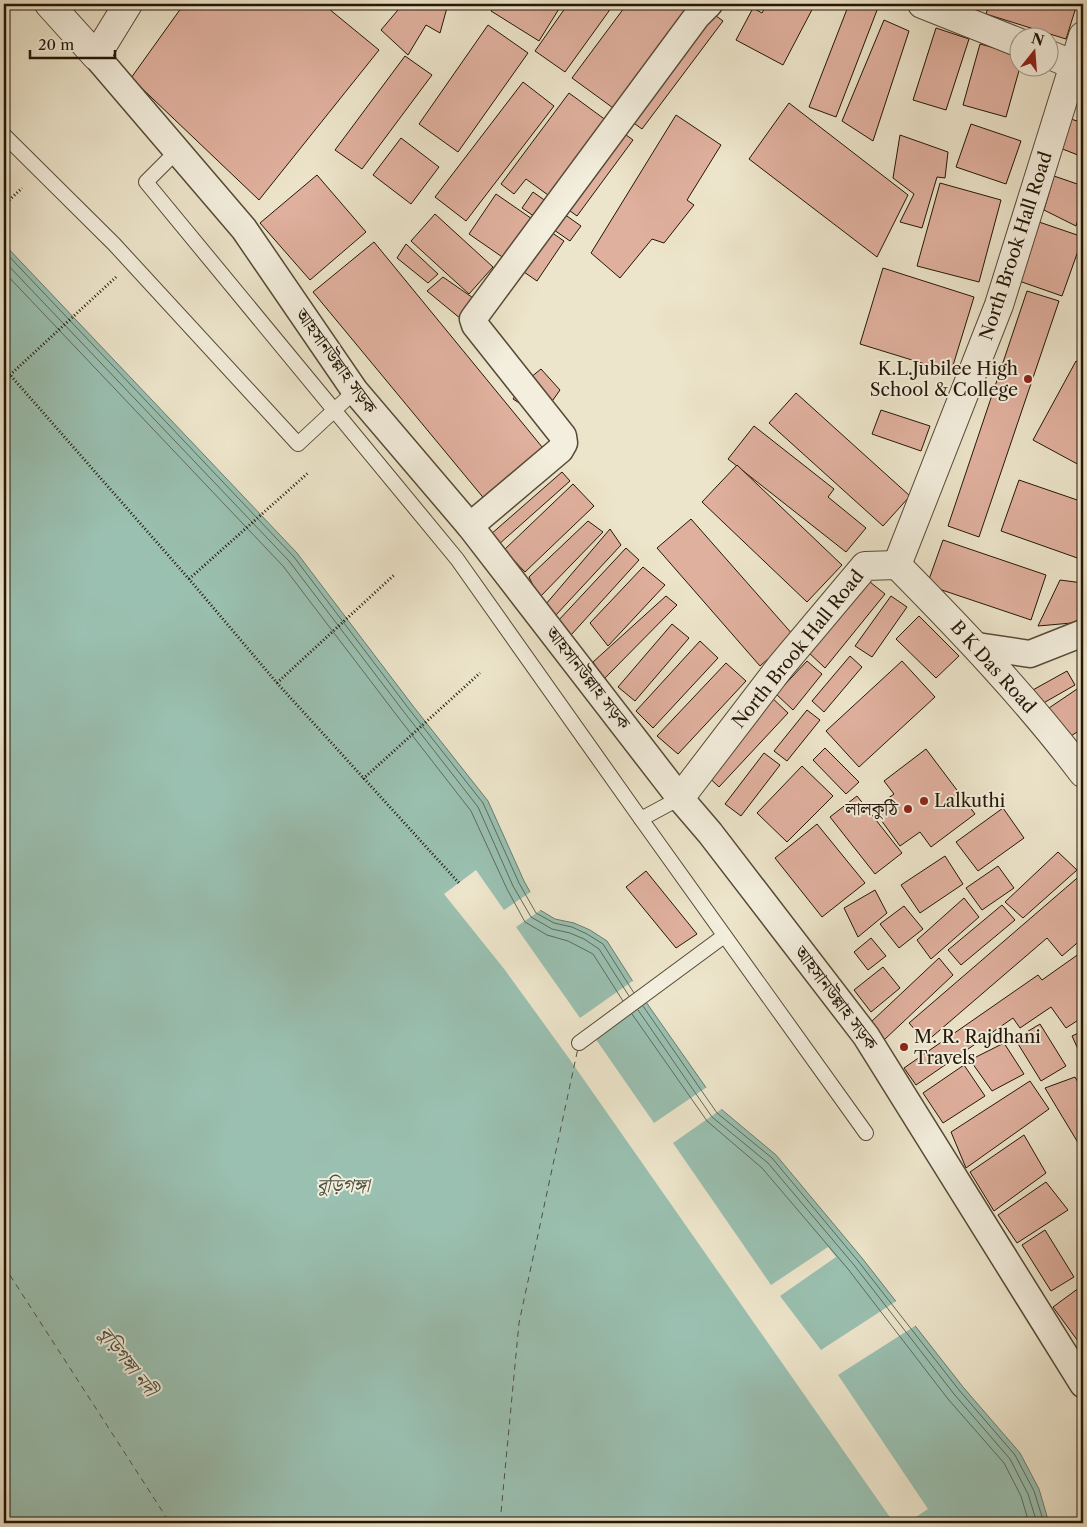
<svg xmlns="http://www.w3.org/2000/svg" width="1087" height="1527" viewBox="0 0 1087 1527" font-family="'Libre Caslon Text','Noto Serif Bengali',serif">
  <rect width="100%" height="100%" fill="#ede5cb"/>
  <filter id="stains"><feTurbulence type="fractalNoise" baseFrequency=".004" numOctaves="4"/><feColorMatrix values="0 0 0 0 .2 0 0 0 0 .09 0 0 0 0 .02 0 0 0 .5 -.17"/></filter>
  <radialGradient id="worn" r=".72"><stop offset=".6" stop-color="#630" stop-opacity="0"/><stop offset="1" stop-color="#630" stop-opacity=".3"/></radialGradient>
  <path fill="#9ac0b1" stroke="#6a7c6d" d="M4,244L297,553L413,706L488,801L524,881L540,910L555,919L574,923L590,930L607,941L646,1002L721,1109L776,1155L862,1258L963,1387L1020,1453L1039,1489L1049,1523H4Z"/>
  <path fill="#ede5cb" d="M476,870L504,910L532,891L542,909L516,927L580,1018L634,980L648,1001L595,1038L654,1123L707,1087L723,1108L673,1143L771,1285L828,1247L836,1257L780,1296L821,1350L898,1300L918,1324L838,1375L928,1509L907,1523H894L568,1057L505,970L444,894Z"/>
  <g fill="none" stroke-linecap="round" stroke-linejoin="round">
    <g stroke="#5e6b5c" stroke-width="1">
      <path d="M4,251L294,557L409,709L483,803L519,883L536,913L554,923L572,927L587,934L603,944L634,993"/>
      <path d="M4,261L289,561L404,712L478,807L513,886L531,917L552,929L570,933L584,939L599,949L629,996"/>
      <path d="M4,272L283,566L398,717L471,811L507,889L525,922L547,935L568,941L593,954L623,1001"/>
      <path d="M643,1006L717,1113L772,1158L858,1261L959,1390L1015,1455L1034,1491L1044,1523"/>
      <path d="M638,1010L712,1117L768,1163L854,1265L954,1394L1010,1459L1028,1494L1037,1523"/>
      <path d="M632,1014L707,1121L762,1168L848,1269L948,1399L1004,1463L1021,1496L1029,1523"/>
    </g>
    <g stroke="#4d5242" stroke-width="1" stroke-dasharray="6 5" stroke-linecap="butt">
      <path d="M4,1266L170,1523"/>
      <path d="M500,1523L519,1323L578,1048"/>
    </g>
  </g>
  <g fill="#e0b09e" stroke="#231606">
    <path d="M184,4H323L379,50L259,200L131,78Z"/>
    <path d="M403,4H448L440,33L426,25L408,55L381,30Z"/>
    <path d="M496,4H562L539,41L491,11Z"/>
    <path d="M568,4H614L565,72L535,51Z"/>
    <path d="M627,4H700L723,21L642,129L572,78Z"/>
    <path d="M767,4H815L783,65L736,40L753,8L762,13Z"/>
    <path d="M849,4L879,5L836,117L809,107Z"/>
    <path d="M959,4H980L975,17L956,10Z"/>
    <path d="M989,4H1077L1066,39L986,14Z"/>
    <path d="M884,20L909,31L873,141L842,121Z"/>
    <path d="M488,25L528,53L458,152L419,124Z"/>
    <path d="M936,28L969,39L946,110L913,100Z"/>
    <path d="M980,44L1020,55V67L1006,117L963,105Z"/>
    <path d="M405,56L432,75L362,169L335,150Z"/>
    <path d="M523,82L554,106L466,221L435,197Z"/>
    <path d="M569,93L633,140L577,216L526,179L514,194L501,184Z"/>
    <path d="M789,103L908,195L877,257L749,159Z"/>
    <path d="M676,115L721,145L687,200L694,205L664,243L652,239L620,278L591,253Z"/>
    <path d="M1071,119L1083,123V157L1060,148Z"/>
    <path d="M971,124L1021,141L1006,184L956,167Z"/>
    <path d="M900,135L948,152L945,178L937,177L922,228L900,222L914,194L893,178Z"/>
    <path d="M401,138L439,167L411,204L373,175Z"/>
    <path d="M317,175L366,232L310,280L260,223Z"/>
    <path d="M1054,176L1083,186V201L1076,226L1044,210Z"/>
    <path d="M940,183L1001,200L979,282L917,266Z"/>
    <path d="M533,192L581,226L570,241L522,208Z"/>
    <path d="M496,194L564,241L537,281L469,234Z"/>
    <path d="M435,214L493,267L469,294L411,241Z"/>
    <path d="M1039,222L1083,237L1062,296L1019,281Z"/>
    <path d="M374,242L556,464L496,513L313,292Z"/>
    <path d="M406,244L438,274L428,283L397,258Z"/>
    <path d="M883,268L974,297L951,372L860,344Z"/>
    <path d="M443,277L476,300L461,319L427,291Z"/>
    <path d="M1027,291L1059,301L979,537L948,526Z"/>
    <path d="M1076,361L1083,366V467L1033,440Z"/>
    <path d="M541,369L560,390L541,417L513,399L525,382Z"/>
    <path d="M796,393L910,496L883,526L769,423Z"/>
    <path d="M881,410L930,426L921,451L872,434Z"/>
    <path d="M754,426L834,489L828,497L866,528L846,552L728,459Z"/>
    <path d="M737,465L842,565L807,602L702,502Z"/>
    <path d="M562,472L570,481L498,545L490,535Z"/>
    <path d="M1019,480L1083,502V560L1001,531Z"/>
    <path d="M573,484L594,506L525,572L504,550Z"/>
    <path d="M691,519L794,636L760,666L657,548Z"/>
    <path d="M588,521L603,532L539,598L529,577Z"/>
    <path d="M610,529L621,545L555,616L546,604Z"/>
    <path d="M943,540L1046,575L1031,620L927,585Z"/>
    <path d="M626,548L639,560L571,635L557,622Z"/>
    <path d="M643,567L665,585L608,646L590,623Z"/>
    <path d="M865,578L885,594L825,668L806,650Z"/>
    <path d="M1060,580L1083,583V622L1038,626Z"/>
    <path d="M666,596L677,605L604,679L593,662Z"/>
    <path d="M891,596L907,607L872,657L855,646Z"/>
    <path d="M919,616L959,656L936,678L896,639Z"/>
    <path d="M672,624L689,638L635,701L618,687Z"/>
    <path d="M700,641L718,658L653,728L636,711Z"/>
    <path d="M850,656L862,667L824,712L812,701Z"/>
    <path d="M807,661L822,674L793,710L776,694Z"/>
    <path d="M902,661L935,697L859,767L826,731Z"/>
    <path d="M726,663L746,681L678,754L657,736Z"/>
    <path d="M1067,671L1075,685L1040,705L1031,691Z"/>
    <path d="M1083,685V728L1065,740L1046,710Z"/>
    <path d="M769,695L788,713L719,787L700,769Z"/>
    <path d="M807,710L820,720L787,761L774,751Z"/>
    <path d="M825,748L859,782L846,794L813,760Z"/>
    <path d="M926,749L975,814L931,847L920,832L900,846L873,809L894,794L884,781Z"/>
    <path d="M764,753L780,765L741,816L725,804Z"/>
    <path d="M802,766L833,796L787,842L757,813Z"/>
    <path d="M857,796L902,853L875,874L830,817Z"/>
    <path d="M1003,808L1024,838L978,871L956,842Z"/>
    <path d="M817,824L865,883L822,917L775,858Z"/>
    <path d="M1058,852L1077,870L1023,918L1005,902Z"/>
    <path d="M945,856L963,884L920,913L901,885Z"/>
    <path d="M998,866L1014,888L982,910L966,888Z"/>
    <path d="M646,871L697,934L676,948L626,887Z"/>
    <path d="M1083,873V938L1062,956L1047,938L926,1042L909,1023Z"/>
    <path d="M875,890L887,913L858,937L844,908Z"/>
    <path d="M964,898L979,917L931,959L917,940Z"/>
    <path d="M1002,905L1015,920L961,965L948,950Z"/>
    <path d="M904,906L923,929L899,948L880,924Z"/>
    <path d="M871,938L886,956L868,970L854,952Z"/>
    <path d="M1083,951V1017L1066,1028L1051,1007L1020,1028L1013,1018L916,1085L904,1068L1038,975L1042,980Z"/>
    <path d="M939,958L953,975L884,1040L871,1022Z"/>
    <path d="M883,967L900,988L871,1012L854,990Z"/>
    <path d="M1040,1024L1066,1066L1041,1081L1015,1039Z"/>
    <path d="M1083,1031V1060L1072,1036Z"/>
    <path d="M1004,1043L1024,1074L992,1091L970,1060Z"/>
    <path d="M964,1065L985,1096L943,1123L923,1093Z"/>
    <path d="M1075,1077L1083,1091V1144L1080,1146L1045,1088Z"/>
    <path d="M1030,1081L1049,1109L966,1168L951,1132Z"/>
    <path d="M1024,1135L1046,1173L994,1211L970,1172Z"/>
    <path d="M1046,1182L1068,1210L1017,1243L998,1215Z"/>
    <path d="M1045,1230L1074,1277L1051,1291L1022,1245Z"/>
    <path d="M1083,1285V1348L1053,1307Z"/>
  </g>
  <g fill="none" stroke-linecap="round" stroke-linejoin="round">
    <g stroke="#564a37" stroke-width="16">
      <g id="service">
        <path d="M4,135L114,244L298,444L355,391"/>
        <path d="M177,151L146,182L457,559L641,819L866,1133"/>
        <path d="M641,819L680,798"/>
        <path d="M579,1043L724,936"/>
      </g>
    </g>
    <g stroke="#564a37" stroke-width="29">
      <g id="minor">
        <path d="M96,56L244,229L355,391L470,526L680,798L710,833L866,1036L1083,1384"/>
        <path d="M470,526L560,450L564,443L563,436L475,325L473,319L697,16L709,4"/>
        <path d="M977,646L1030,654L1083,633"/>
      </g>
    </g>
    <g stroke="#564a37" stroke-width="30">
      <g id="tertiary">
        <path d="M49,4L96,56L128,4"/>
        <path d="M922,4L1020,43"/>
        <path d="M1050,55L1083,69"/>
        <path d="M897,565L999,305L1083,36"/>
        <path d="M897,565C963,632 1027,699 1083,773"/>
        <path d="M680,798L781,666L865,566L897,565"/>
      </g>
    </g>
    <g stroke="#231606" stroke-width="3" stroke-dasharray="1 2.5" stroke-linecap="butt">
      <path d="M4,205L22,188"/>
      <path d="M4,368L189,579L277,683L459,883"/>
      <path d="M10,375L116,277"/>
      <path d="M189,579L308,473"/>
      <path d="M277,683L394,575"/>
      <path d="M363,779L480,673"/>
    </g>
    <use href="#service" stroke="#f3eedd" stroke-width="14"/>
    <use href="#minor" stroke="#f3eedd" stroke-width="26"/>
    <use href="#tertiary" stroke="#f3eedd" stroke-width="28"/>
  </g>
  <g fill="#8f2418" stroke="#f3eedd" stroke-width="2">
    <circle cx="1028" cy="379" r="5"/>
    <circle cx="924" cy="801" r="5"/>
    <circle cx="908" cy="809" r="5"/>
    <circle cx="904" cy="1047" r="5"/>
  </g>
  <g text-anchor="middle" stroke-width="4" stroke-linejoin="round" paint-order="stroke">
    <g font-size="18" fill="#231606" stroke="#f3eedd">
      <text transform="translate(1016 246) rotate(-72)" y="6">North Brook Hall Road</text>
      <text transform="translate(336 361) rotate(54)" y="6">আহসানউল্লাহ সড়ক</text>
      <text transform="translate(798 649) rotate(-51)" y="6">North Brook Hall Road</text>
      <text transform="translate(993 667) rotate(48)" y="6">B K Das Road</text>
      <text transform="translate(588 678) rotate(52)" y="6">আহসানউল্লাহ সড়ক</text>
      <text transform="translate(836 998) rotate(53)" y="6">আহসানউল্লাহ সড়ক</text>
    </g>
    <g font-size="18" fill="#231606" stroke="#f3eedd" text-anchor="end">
      <text x="1018" y="375">K.L.Jubilee High<tspan x="1018" dy="21">School &amp; College</tspan></text>
      <text x="934" y="807" text-anchor="start">Lalkuthi</text>
      <text x="898" y="815">লালকুঠি</text>
      <text x="914" y="1043" text-anchor="start">M. R. Rajdhani<tspan x="914" dy="21">Travels</tspan></text>
    </g>
    <g font-size="19" font-style="italic" fill="#4d5242" stroke="#f3eedd">
      <text x="343" y="1192">বুড়িগঙ্গা</text>
      <text transform="translate(128 1361) rotate(52)" y="7">বুড়িগঙ্গা নদী</text>
    </g>
  </g>
  <rect width="1087" height="1527" fill="none" stroke="#ede5cb" stroke-width="20"/>
  <rect x="5" y="5" width="1077" height="1517" fill="none" stroke="#231606" stroke-width="2.5"/>
  <rect x="10" y="10" width="1067" height="1507" fill="none" stroke="#231606"/>
  <g transform="translate(1034 52) rotate(17)"><circle r="24" fill="#f3eedd" stroke="#a09887"/>
  <path d="M0-4L9 19L0 12L-9 19Z" fill="#8f2418"/>
  <text y="-8" font-size="14" font-weight="bold" text-anchor="middle" fill="#231606">N</text>
  </g>
  <path d="M30 50v8h85v-8" fill="none" stroke="#231606" stroke-width="2.5"/>
  <text x="38" y="50" font-size="15" fill="#231606" stroke="#f3eedd" stroke-width="4" paint-order="stroke">20 m</text>
  <rect width="100%" height="100%" filter="url(#stains)"/>
  <rect width="100%" height="100%" fill="url(#worn)"/>
</svg>
